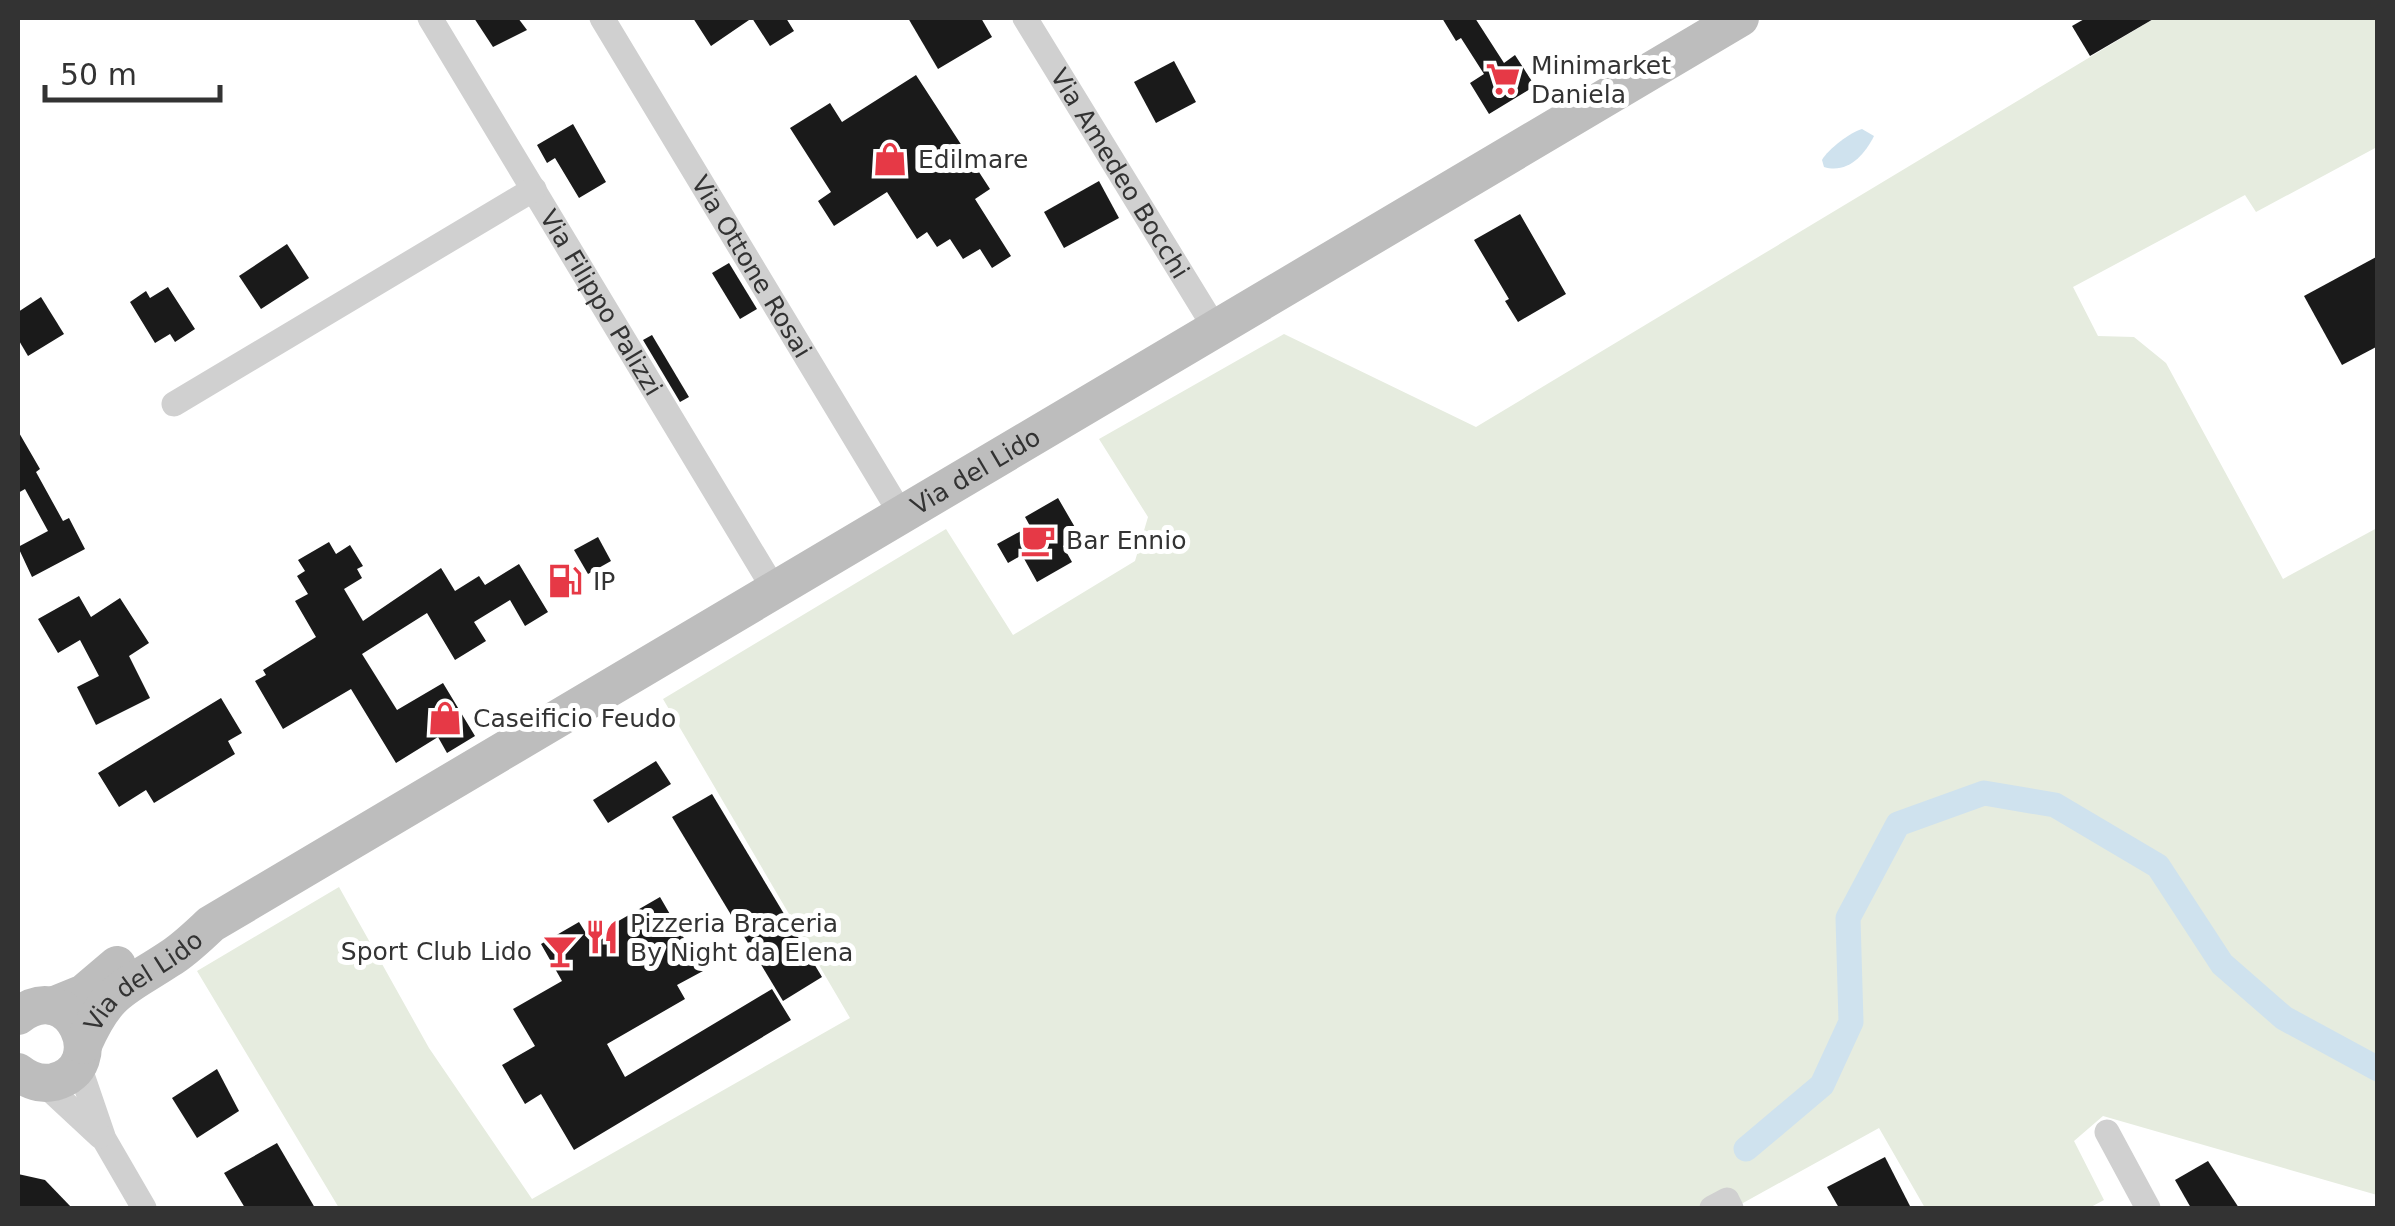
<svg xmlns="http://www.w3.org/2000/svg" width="2395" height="1226" viewBox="0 0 2395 1226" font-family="'DejaVu Sans',sans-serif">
  <rect width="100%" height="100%" fill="#fff"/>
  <path fill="#e6ecdf" d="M2155,18H2377V147L2256,212L2245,195L2073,287L2098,336L2134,337L2166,363L2283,579L2377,528V1195L2103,1116L2074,1141L2104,1200L2089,1208H1925L1879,1128L1734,1208H339L197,971L339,887L429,1048L532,1199L850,1018L663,699L946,529L1013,635L1135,561L1148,517L1099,439L1284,334L1476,427Z"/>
  <path fill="#cfe2ee" d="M1862,129L1874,136C1864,156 1847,174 1824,167L1822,160C1828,149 1851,132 1862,129Z"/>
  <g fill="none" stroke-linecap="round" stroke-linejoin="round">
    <path stroke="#cfe2ee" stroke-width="25" d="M1746,1149L1822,1085L1851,1022L1848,918L1898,824L1984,793L2055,805L2158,866L2222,964L2284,1018L2378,1069"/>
  </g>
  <g fill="#1a1a1a">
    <path d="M474,18H518L527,30L493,47Z"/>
    <path d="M693,18H786L794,31L770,46L752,18L711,46Z"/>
    <path d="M908,18H981L992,37L938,69Z"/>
    <path d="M1442,18H1475L1504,63L1515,55L1535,86L1489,114L1470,83L1484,74L1461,38L1456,41Z"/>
    <path d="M2086,18H2155L2090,56L2072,26Z"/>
    <path d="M1174,61L1196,102L1156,123L1134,82Z"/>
    <path d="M916,75L990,189L975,199L1011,256L992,268L980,249L963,259L950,239L937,247L927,232L917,239L887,192L834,226L818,201L831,192L790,128L830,103L842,122Z"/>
    <path d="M573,124L606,182L579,198L555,158L547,163L537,145Z"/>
    <path d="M1099,181L1119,218L1064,248L1044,212Z"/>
    <path d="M1520,214L1566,294L1518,322L1505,301L1509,299L1474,240Z"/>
    <path d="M287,244L309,278L261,309L239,276Z"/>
    <path d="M2378,256V346L2342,365L2304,296Z"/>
    <path d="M729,263L757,309L740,319L712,273Z"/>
    <path d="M168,287L195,329L175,342L170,334L155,343L130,302L146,291L150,298Z"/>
    <path d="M41,297L64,334L28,356L18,339V312Z"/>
    <path d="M652,335L689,397L680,402L643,340Z"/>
    <path d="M18,431L40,469L36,472L63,521L69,518L85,549L32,577L18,547L48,531L25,489L18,493Z"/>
    <path d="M1058,498L1080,536L1063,546L1072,562L1037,582L1022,555L1008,563L997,544L1030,526L1025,517Z"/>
    <path d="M598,537L611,561L588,574L574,550Z"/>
    <path d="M329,542L336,554L350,545L363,566L357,569L362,578L344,589L363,621L441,568L455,591L479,576L485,585L519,564L548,612L525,626L510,600L474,622L486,641L455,660L427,613L362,654L397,710L443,683L475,736L447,753L438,737L396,763L351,689L283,729L255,681L266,675L263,670L316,637L295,601L308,594L297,576L305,571L298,560Z"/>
    <path d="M79,596L91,617L120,598L149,643L129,656L150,698L96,725L77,687L99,676L80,640L58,653L38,619Z"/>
    <path d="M221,698L242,733L228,741L235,754L154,803L146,790L119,807L98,773Z"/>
    <path d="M656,761L671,784L608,823L593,800Z"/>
    <path d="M712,794L822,977L783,1001L672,817Z"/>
    <path d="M660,897L703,971L677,985L685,999L607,1044L625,1077L772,989L791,1020L574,1150L541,1094L525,1104L502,1065L535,1046L513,1009L562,981L541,944L579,922L589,938Z"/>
    <path d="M217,1069L239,1111L197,1138L172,1098Z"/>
    <path d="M277,1143L315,1208H245L224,1173Z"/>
    <path d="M1885,1157L1911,1208H1839L1827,1187Z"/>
    <path d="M2208,1161L2239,1208H2191L2175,1180Z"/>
    <path d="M18,1174L45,1180L72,1208H18Z"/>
  </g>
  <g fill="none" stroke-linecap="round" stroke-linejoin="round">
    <g stroke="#d0d0d0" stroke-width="25">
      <path id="s1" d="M430,18L774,589"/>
      <path id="s2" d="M602,18L901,514"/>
      <path id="s3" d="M1025,18L1215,328"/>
      <path d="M174,404L534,189"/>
      <path d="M78,1063L104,1139L144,1208"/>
      <path d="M43,1083L100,1136"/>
      <path d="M2107,1132L2148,1208"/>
      <path d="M1712,1208L1727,1200L1731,1208"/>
    </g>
    <g stroke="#bdbdbd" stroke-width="38">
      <path d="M52,1006L84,993L117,965"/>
      <path d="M18,1016C71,974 113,1067 54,1082C40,1085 28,1080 18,1072"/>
      <path id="s4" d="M83,1045C107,990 122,990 169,959C184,950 198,936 211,924L1740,18"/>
    </g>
  </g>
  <defs>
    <g id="supermarket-bare" transform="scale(2.7)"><path d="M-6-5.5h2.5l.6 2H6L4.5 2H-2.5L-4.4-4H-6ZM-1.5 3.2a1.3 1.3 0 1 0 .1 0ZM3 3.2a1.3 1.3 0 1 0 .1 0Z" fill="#e63946" stroke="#fff" stroke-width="2.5" paint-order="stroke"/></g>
    <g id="shop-bare" transform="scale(2.7)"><path d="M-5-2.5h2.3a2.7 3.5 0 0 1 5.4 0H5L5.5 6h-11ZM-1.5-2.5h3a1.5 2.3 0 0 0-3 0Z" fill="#e63946" stroke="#fff" stroke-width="2.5" paint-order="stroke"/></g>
    <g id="cafe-bare" transform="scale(2.7)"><path d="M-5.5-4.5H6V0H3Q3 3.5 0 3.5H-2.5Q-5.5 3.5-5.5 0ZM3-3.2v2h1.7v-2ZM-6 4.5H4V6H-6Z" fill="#e63946" stroke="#fff" stroke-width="2.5" paint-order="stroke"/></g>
    <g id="fuel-bare" transform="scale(2.7)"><path d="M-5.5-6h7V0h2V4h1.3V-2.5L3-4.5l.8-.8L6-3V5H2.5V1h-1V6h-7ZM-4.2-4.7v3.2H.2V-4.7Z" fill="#e63946" stroke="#fff" stroke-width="2.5" paint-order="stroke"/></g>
    <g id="restaurant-bare" transform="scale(2.7)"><path d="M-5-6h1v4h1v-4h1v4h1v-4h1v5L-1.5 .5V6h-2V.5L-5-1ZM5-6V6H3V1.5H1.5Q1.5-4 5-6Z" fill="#e63946" stroke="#fff" stroke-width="2.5" paint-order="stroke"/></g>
    <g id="bar-bare" transform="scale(2.7)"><path d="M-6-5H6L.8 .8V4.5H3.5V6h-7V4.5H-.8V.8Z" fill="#e63946" stroke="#fff" stroke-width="2.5" paint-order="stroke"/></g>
  </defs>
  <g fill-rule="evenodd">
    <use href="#supermarket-bare" x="1503" y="79"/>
    <use href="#shop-bare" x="890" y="159"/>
    <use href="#cafe-bare" x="1038" y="540"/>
    <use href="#fuel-bare" x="565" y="581"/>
    <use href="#shop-bare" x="445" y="718"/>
    <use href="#restaurant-bare" x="602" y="937"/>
    <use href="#bar-bare" x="560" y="951"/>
  </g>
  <g text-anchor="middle" stroke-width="10" stroke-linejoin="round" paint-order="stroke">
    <g font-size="25" fill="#333" stroke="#fff" text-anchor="start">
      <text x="1531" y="74">Minimarket<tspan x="1531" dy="29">Daniela</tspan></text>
      <text x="918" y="168">Edilmare</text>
      <text x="1066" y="549">Bar Ennio</text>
      <text x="593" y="590">IP</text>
      <text x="473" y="727">Caseificio Feudo</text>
      <text x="630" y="932">Pizzeria Braceria<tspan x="630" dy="29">By Night da Elena</tspan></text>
      <text x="532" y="960" text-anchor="end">Sport Club Lido</text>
    </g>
    <g font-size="25" fill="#333" stroke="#fff">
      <text dy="9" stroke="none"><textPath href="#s3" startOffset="182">Via Amedeo Bocchi</textPath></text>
      <text dy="9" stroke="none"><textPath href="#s2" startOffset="290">Via Ottone Rosai</textPath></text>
      <text dy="9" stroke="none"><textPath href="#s1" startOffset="332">Via Filippo Palizzi</textPath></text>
      <text dy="9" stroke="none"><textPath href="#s4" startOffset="1068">Via del Lido</textPath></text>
      <text dy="9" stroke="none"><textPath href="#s4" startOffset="90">Via del Lido</textPath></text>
    </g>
  </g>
  <rect width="2395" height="1226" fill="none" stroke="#333333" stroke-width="40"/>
  <path d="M45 85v15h175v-15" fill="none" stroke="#333333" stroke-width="5"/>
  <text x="60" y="85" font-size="30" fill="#333333" stroke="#ffffff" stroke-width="8" paint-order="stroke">50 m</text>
</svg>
